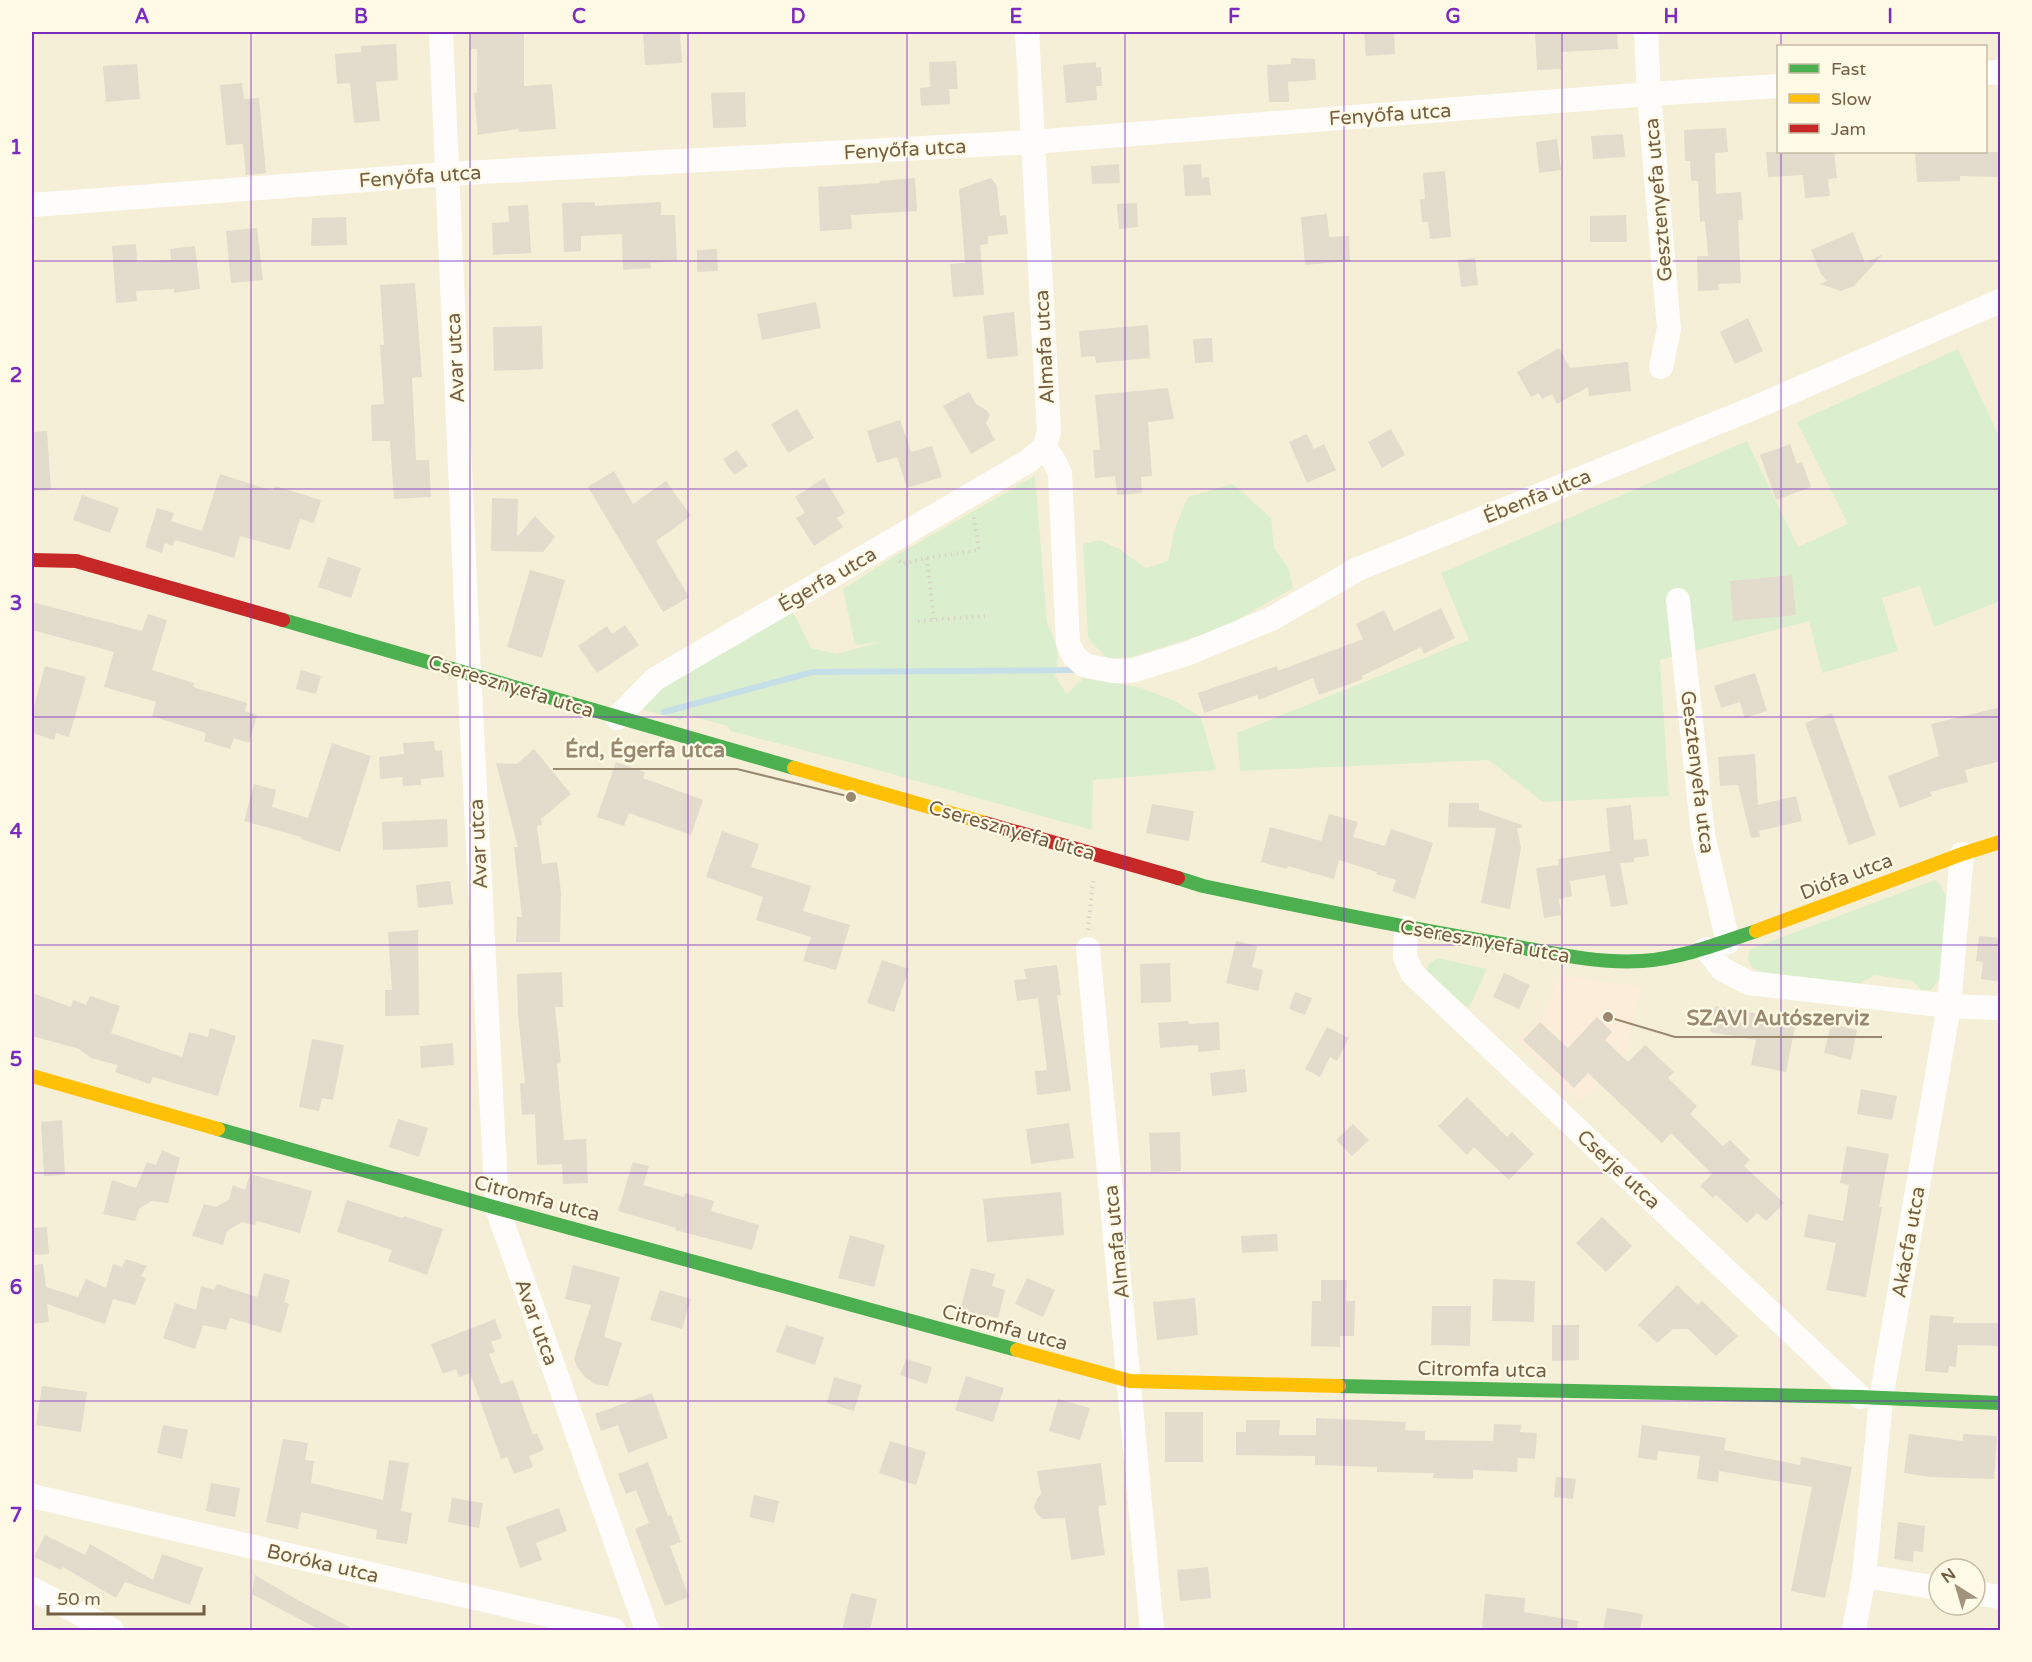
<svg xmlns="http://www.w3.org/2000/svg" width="2032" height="1662" viewBox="0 0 2032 1662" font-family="'Varela Round',sans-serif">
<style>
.residential{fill:#f6efd7;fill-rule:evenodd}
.commercial{fill:#fbedd9}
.green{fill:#dbefce}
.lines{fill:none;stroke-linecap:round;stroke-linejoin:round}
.stream{stroke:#c6dee7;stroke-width:6}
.building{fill:#e3dbcc}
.path{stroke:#d9d3ca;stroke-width:4;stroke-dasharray:1.5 4.5;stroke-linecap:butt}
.street{stroke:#fefdfb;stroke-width:24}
.fast{stroke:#4caf50;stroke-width:14}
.slow{stroke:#ffc107;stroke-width:14}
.jam{stroke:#c62828;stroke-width:14}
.grid{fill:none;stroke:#7b2cbf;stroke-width:1.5;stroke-opacity:0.55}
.labels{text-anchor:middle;stroke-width:4.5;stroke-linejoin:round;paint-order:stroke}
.street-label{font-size:20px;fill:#755f44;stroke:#fffae5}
.leader{fill:none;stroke:#998971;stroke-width:2}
.callout-dot{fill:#998971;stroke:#fffae5;stroke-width:2}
.callout-label{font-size:21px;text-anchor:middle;font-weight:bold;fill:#998971;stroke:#fffae5;stroke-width:4.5;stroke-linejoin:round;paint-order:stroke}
.neatline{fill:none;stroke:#7b2cbf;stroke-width:2}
.grid-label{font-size:20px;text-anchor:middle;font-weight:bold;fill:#7b2cbf}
</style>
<rect width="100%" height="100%" fill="#f6f3e5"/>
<path class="residential" d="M32,32H2000V1630H32ZM1778,46H1986V152H1778ZM1939,1569H1975V1605H1939Z"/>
<path class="commercial" d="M1559,975L1641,987L1625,1057L1581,1101L1518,1041L1545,1013Z"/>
<path class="green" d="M1958,349L2000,438V601L1934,627L1920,586L1882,598L1898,651L1822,673L1809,621L1660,660L1669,796L1543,802L1489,760L1240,771L1237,733L1469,640L1441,573L1747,441L1798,547L1848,524L1797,422Z
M1035,476L1047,622C1056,644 1061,652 1055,676L1067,694L1084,678L1138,687L1173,700L1201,717L1216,770L1093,780L1092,830L860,765L730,731L728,726L687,715L680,720L644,710L639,706L649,693L789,607L795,616L811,648L837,654L879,642L855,645L843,589L895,556Z
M1233,484L1271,518L1274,548L1288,567L1293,588L1223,628L1132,657L1107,658L1088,638L1083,544L1100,540L1119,549L1146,568L1168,561L1176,525L1188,497Z
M1935,880L1941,886L1948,901L1940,978L1931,990H1921L1913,981L1874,975L1859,984L1763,972L1752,968L1748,959L1750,949Z
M1438,958L1487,969L1469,1008L1432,981L1426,972L1428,965Z"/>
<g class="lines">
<path class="stream" d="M664,712L813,672L1078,670"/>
</g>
<path class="building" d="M471,32H524V86L552,84L556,129L520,132L518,129L478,135L474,93H477V49H471Z
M643,32H680L682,63L645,65Z
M1364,32H1394L1395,54L1366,56Z
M1535,32H1617L1618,49L1561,52V69L1537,70Z
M396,44L398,80L376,82L380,121L354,123L350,83L337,84L335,54L361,52V46Z
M1291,58L1315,59L1316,80L1288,82L1289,102H1269L1267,65L1291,64Z
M956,61L958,89H949L950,104L921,106L920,88L930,87L929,62Z
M1096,62V68L1101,67L1102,86H1096L1097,100L1066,103L1063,65Z
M137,64L140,99L106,102L103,66Z
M242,83L244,99L259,98L266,173L246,175L243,144L226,145L220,85Z
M745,92L746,127L713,128L711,93Z
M1726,128L1728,152L1715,153L1716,194L1741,192L1743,220H1738L1741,283L1718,284L1719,290L1698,291L1697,256H1708L1705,221L1700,222L1698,181H1691L1690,161H1685L1684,130Z
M1623,134L1625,157L1593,159L1591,136Z
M1557,139L1561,170L1539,173L1536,142Z
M1766,152H1834L1837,178L1828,179L1830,196L1805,198L1803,175L1768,177Z
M1915,152H2001V177L1960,176V181L1917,182Z
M1119,164L1120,183L1092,184L1091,166Z
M1201,164L1202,178L1209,177L1211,195L1185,196L1183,165Z
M1445,171L1451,237L1430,239L1428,222H1422L1420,199H1425L1423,173Z
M915,178L917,211L851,215L852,229L820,231L818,187L880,183L879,181Z
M991,178L997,186L1000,216L1006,215L1008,234L988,236V244L980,245L984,295L953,297L950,264L965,263L959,189Z
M595,202V206L661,202V215H675L677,261L650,263L651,268L623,270L622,234L581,236V251L564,252L562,203Z
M1137,203L1138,227L1119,229L1117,204Z
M528,205L531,253L493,255L492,223L509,222L508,206Z
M1327,214L1329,237L1349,236L1350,261L1305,265L1301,217Z
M1626,215L1627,242H1590V216Z
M346,217L347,245L311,246L312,218Z
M257,228L263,280L231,283L226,231Z
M1853,232L1865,263L1883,254L1854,286L1841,291L1820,284L1829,280H1826L1821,274L1811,250Z
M136,244L137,262L171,260L170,249L195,246L200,289L174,293V289L136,291L137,301L116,303L112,246Z
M717,249L718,271L697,272V250Z
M1475,258L1478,285L1461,287L1458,260Z
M415,283L422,377L412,378L416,460H429L431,497L394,499L390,441H372L371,405L384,404L380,345H384L380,285Z
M816,302L821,328L762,340L757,314Z
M1014,312L1018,356L987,359L983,316Z
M1748,318L1763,351L1735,364L1720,332Z
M1148,325L1150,358L1096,363L1095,356L1081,357L1079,331Z
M542,326L543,369L494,371L493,327Z
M1212,338L1213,362L1195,363L1193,339Z
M1559,348L1570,368L1628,362L1631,391L1589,396L1588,387L1557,404L1552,394L1542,399L1539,393L1531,397L1517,372Z
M1168,388L1174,419L1148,422L1152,476L1141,477L1142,493L1117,495L1115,476L1095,478L1093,450H1100L1095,395Z
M969,392L976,404L986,410L990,415L986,423L995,440L971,454L943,406Z
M797,409L814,438L788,453L771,424Z
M900,420L911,452L932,446L942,477L907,488L897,457L877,463L867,431Z
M1391,429L1405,455L1382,468L1368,442Z
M47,431L51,490L32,491V432Z
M1307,434L1314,449L1324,444L1336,470L1307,483L1289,442Z
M1790,444L1797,464L1802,462L1811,487L1776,500L1760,455Z
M737,450L748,466L734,475L723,459Z
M614,471L633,504L666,481L691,516L656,541L689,597L663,612L588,487Z
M220,474L273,491L275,486L321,500L314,523L300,519L290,550L240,536L234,558L175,540L173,546L165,543L162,553L145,547L157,508L174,513L171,521L202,531Z
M824,478L845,513L837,518L843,527L814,546L796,518L805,513L795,497Z
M82,495L119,508L110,533L73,520Z
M492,498L518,499L517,537L535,516L555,537L543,552L491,551Z
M328,557L361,568L351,598L318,587Z
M530,570L565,580L542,658L507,647Z
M1792,575L1796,615L1733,621L1730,581Z
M32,602L142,631L148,614L167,620L152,670L194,683L193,687L247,703L245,711L257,715L249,743L234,738L230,749L204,741L206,733L152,716L156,702L104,687L114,652L32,630Z
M1441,608L1455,638L1424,654L1421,647L1362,676L1363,679L1319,695L1313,678L1259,700L1257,695L1204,713L1198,693L1277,666L1278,671L1363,639L1356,624L1384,610L1394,631Z
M625,625L639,645L597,673L578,646L607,626L612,634Z
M45,666L86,677L69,737L56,733L54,740L32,733V714Z
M301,670L321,676L316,694L296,689Z
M1755,673L1767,711L1745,718L1740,702L1721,708L1714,686Z
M2001,707V761L1965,770L1968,782L1930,792L1932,796L1900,808L1888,776L1939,756L1931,724Z
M1832,713L1876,835L1849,845L1805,723Z
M434,741L435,751L442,750L444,777L421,779V785L403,786L402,777L380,779L379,757L404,754L403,743Z
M332,743L371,756L340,852L301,839V837L244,821L254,784L276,790L272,807L308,818Z
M534,749L571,794L541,819L542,825L537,826L542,864L557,862L561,892L560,942H516L517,917H522L514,847H518L496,763L517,764Z
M1755,754L1758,805L1796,796L1802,821L1759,831L1760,837L1751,838L1738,785L1720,786L1718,757Z
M616,762L645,772L643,778L703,800L691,835L629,813L624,826L597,817Z
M1449,803H1479V810L1522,825L1521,828H1517L1521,848L1510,909L1481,903L1496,828L1448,827Z
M1152,804L1194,811L1189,841L1146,833Z
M1631,805L1634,840L1647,839L1649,856L1634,858V862L1620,863L1628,904L1611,907L1605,875L1570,881L1572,896L1559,899L1561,915L1544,918L1536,868L1559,865L1558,859L1610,851L1606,808Z
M1329,814L1358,822L1353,837L1385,846L1391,829L1433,843L1415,899L1392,891L1396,880L1376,874L1377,872L1339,860L1334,879L1288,866L1287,869L1261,862L1270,827L1321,841Z
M447,819L448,847L383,850L382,822Z
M722,831L759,844L751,867L811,886L803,911L850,925L836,970L803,961L811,937L756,920L763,897L706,877Z
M450,881L453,904L418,908L416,885Z
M418,930L419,1015L385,1016V990H392L388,932Z
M1979,936L2001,938V982L1981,979L1983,962L1976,961Z
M1236,941L1257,946L1252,967L1263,970L1258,991L1226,983Z
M882,960L909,969L894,1012L867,1003Z
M1170,963L1171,1002L1141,1003L1140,964Z
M1057,965L1061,995H1057L1071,1091L1037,1095L1035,1071L1047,1070L1038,998L1017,1001L1014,980L1026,979L1024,969Z
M562,972L563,1007H555L561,1063L557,1064L564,1140L586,1139L588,1183L563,1184L562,1164L537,1165L535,1114L522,1115L520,1083H525L518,1014L517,974Z
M1504,973L1530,985L1519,1009L1493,997Z
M1295,992L1312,998L1305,1015L1289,1009Z
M32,993L71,1007L73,1000L86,1005L90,996L120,1006L111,1033L182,1057L189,1032L208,1037L210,1028L236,1036L218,1096L153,1077L150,1084L115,1072L118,1065L91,1058L79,1049L32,1036Z
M1715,1006L1796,1021L1786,1072L1751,1065L1756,1040L1710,1032Z
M1597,1017L1612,1032L1605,1040L1628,1062L1645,1045L1674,1072L1668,1078L1697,1106L1690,1114L1723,1146L1730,1140L1750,1160L1744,1166L1784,1203L1766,1221L1757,1213L1747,1223L1716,1195L1713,1198L1700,1186L1712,1174L1671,1133L1662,1143L1588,1073L1574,1088L1523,1040L1540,1022L1568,1048Z
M1188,1021L1189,1024L1219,1022L1220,1050L1198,1052V1045L1160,1048L1158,1023Z
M1831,1024L1857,1030L1851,1060L1824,1053Z
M1327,1027L1349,1038L1337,1061L1330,1057L1320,1077L1305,1069Z
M312,1039L344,1045L333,1100L322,1098L319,1111L299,1107Z
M453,1043L454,1065L421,1068L420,1046Z
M1245,1069L1247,1092L1212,1096L1210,1073Z
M1861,1089L1897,1096L1892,1120L1857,1114Z
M1467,1097L1507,1137L1512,1132L1534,1154L1509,1180L1474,1147L1467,1155L1438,1126Z
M398,1119L428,1128L419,1157L389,1147Z
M62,1120L65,1175L44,1176L41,1122Z
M1069,1123L1074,1158L1031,1164L1026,1129Z
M1353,1124L1369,1140L1352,1156L1336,1140Z
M1180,1132L1181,1171L1151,1172L1149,1133Z
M1847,1146L1889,1154L1879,1207H1882L1866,1297L1826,1290L1836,1243L1804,1237L1808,1214L1843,1221L1849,1185L1840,1183Z
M162,1150L180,1158L168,1203L151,1201L139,1209L135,1221L103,1214L112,1180L136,1188L147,1162L156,1165Z
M633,1162L649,1166L643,1185L684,1197L685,1193L714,1201L711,1211L759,1225L752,1250L675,1230L676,1228L618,1211Z
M250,1174L312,1191L300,1233L257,1221L255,1225L242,1222L227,1231L223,1245L192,1236L204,1204L216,1207L229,1200L233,1185L245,1190Z
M1061,1192L1064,1235L987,1242L983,1199Z
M347,1200L403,1218L404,1216L443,1229L427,1275L388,1261L392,1250L337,1232Z
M1602,1217L1632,1246L1606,1272L1576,1243Z
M47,1227L49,1254L32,1255V1228Z
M1277,1234L1278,1251L1242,1253L1241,1236Z
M850,1235L885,1245L874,1287L838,1278Z
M126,1259L147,1266L141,1276L146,1278L135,1305L113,1299L105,1324L47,1304L49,1322L32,1324V1265L43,1264L46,1287L78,1297L86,1279L106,1288L113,1264L122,1267Z
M573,1265L620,1277L604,1337L622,1343L608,1386L595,1384L586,1378L577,1367L574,1359L591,1305L565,1299Z
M971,1268L995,1274L992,1286L1005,1290L998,1318L986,1315L984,1322L959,1315Z
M264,1273L290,1280L284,1302L289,1304L281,1333L230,1318L226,1330L203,1325L195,1349L163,1338L175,1303L196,1310L201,1286L214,1290L217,1284L257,1297Z
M1027,1278L1055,1290L1043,1317L1015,1304Z
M1493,1279L1535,1281L1534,1322L1492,1321Z
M1321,1280H1347L1346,1301H1355L1354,1336H1340V1347L1311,1346L1312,1301H1321Z
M1677,1285L1698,1305L1702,1301L1738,1336L1716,1356L1688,1329H1673L1657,1343L1638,1325Z
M660,1290L691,1299L682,1329L650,1320Z
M1195,1298L1198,1335L1157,1340L1153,1302Z
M1432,1306H1471L1470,1346L1431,1345Z
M1930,1315L1954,1317L1953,1323H2001V1346L1958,1345L1956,1367L1949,1366L1948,1373L1925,1371Z
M495,1319L502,1338L491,1342L495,1352L489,1354L501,1384L513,1380L533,1435L537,1433L544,1450L529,1456L533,1467L514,1474L507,1457L501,1459L470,1373L459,1377L456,1369L443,1374L431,1344Z
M786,1325L824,1337L815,1365L776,1352Z
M1552,1325H1579V1360L1552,1361Z
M906,1359L932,1367L927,1384L900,1375Z
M966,1376L1004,1388L993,1422L955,1410Z
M834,1377L862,1385L854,1411L827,1403Z
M42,1386L87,1392L81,1432L36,1425Z
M652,1393L668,1438L628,1453L618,1425L601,1431L595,1414Z
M1058,1399L1090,1408L1080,1440L1049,1431Z
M1165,1412H1203V1462H1165Z
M1316,1418L1406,1422L1405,1430L1425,1431V1440L1493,1441L1494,1424L1521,1425L1520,1432L1537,1433L1535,1459L1518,1458L1517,1472L1473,1470V1479L1433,1478L1434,1473L1377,1472V1467L1315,1465V1456L1236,1455V1432H1246V1420H1280L1279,1435H1316Z
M163,1425L188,1430L182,1459L157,1453Z
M1642,1425L1726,1438L1724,1450L1800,1465L1801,1457L1852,1467L1825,1598L1791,1591L1812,1487L1719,1471L1718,1482L1697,1479L1700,1456L1658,1451L1657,1460L1638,1458Z
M1909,1434L1963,1441V1434L1997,1436L1994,1479L1930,1477L1904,1473Z
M283,1439L308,1443L305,1460L314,1461L311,1483L383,1500L389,1460L409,1463L401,1511L412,1513L407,1544L376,1539L377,1530L301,1512L298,1529L266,1522Z
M890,1441L926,1452L916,1485L879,1473Z
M648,1462L668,1516L671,1515L681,1542L670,1546L689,1597L665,1606L635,1529L649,1523L636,1490L626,1494L618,1474Z
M1101,1463L1106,1505L1098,1506L1105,1555L1071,1560L1065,1518L1043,1519L1037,1514L1034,1507L1037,1499L1041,1494L1037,1471Z
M1556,1477L1576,1479L1573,1499L1554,1497Z
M211,1483L240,1488L235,1517L206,1511Z
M754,1495L779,1501L774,1523L749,1517Z
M452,1498L483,1503L479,1528L448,1522Z
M559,1508L567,1531L536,1543L542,1560L520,1568L506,1527Z
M1898,1522L1925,1526L1923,1552L1914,1551L1913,1562L1894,1559Z
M45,1535L85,1555L90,1544L153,1580L162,1554L203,1568L190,1605L125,1582L116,1598L63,1567L61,1570L34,1557Z
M1208,1567L1211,1598L1180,1601L1177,1570Z
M255,1575L294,1598L355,1630H320L252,1594Z
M851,1593L877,1599L870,1630H842Z
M1485,1594L1525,1598L1524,1612L1578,1621L1577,1630H1482Z
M1607,1608L1643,1614L1640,1630H1603Z"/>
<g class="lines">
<path class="path" d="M927,558L934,620
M899,561L902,564L927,558L979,550L974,517
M918,621L985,616
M1088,930L1093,881"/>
<path class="street" d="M441,32L469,673L497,1208L647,1630
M1027,32L1049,432L1044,448
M1646,32L1649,94L1669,329L1661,367
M1986,73L2000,72
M32,205L446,174L1032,142L1649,94L1778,86
M1044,448L1053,459L1060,473L1068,643L1074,656L1084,665L1112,671H1131L1189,653L1271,619L1358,569L1761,405L2000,301
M1678,600L1703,835L1728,942
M617,718L655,679L1027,462L1044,448
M1406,928L1405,957L1412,973L1860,1397
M1088,949L1152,1630
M1706,949L1722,969L1749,983L1949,1006L2000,1008
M32,1496L614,1630
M1864,1576L1939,1588
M32,1589L112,1630
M1975,1593L2000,1597
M1854,1630L1864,1576L1881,1399L1949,1006L1962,854"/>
<path class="fast" d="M283,620L794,768
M1178,878L1203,886C1303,907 1402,927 1502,944C1548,952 1595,964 1642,961C1682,958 1718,944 1756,931
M218,1129L497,1208L1017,1350
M1339,1386L1860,1397L2000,1403"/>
<path class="slow" d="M794,768L985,823
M1756,931L1962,854L2000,842
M32,1076L218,1129
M1017,1350L1130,1381L1339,1386"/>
<path class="jam" d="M32,560L76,561L283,620
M985,823L1178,878"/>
</g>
<path class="grid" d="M251,32V1630M470,32V1630M688,32V1630M907,32V1630M1125,32V1630M1344,32V1630M1562,32V1630M1781,32V46M1781,152V1630M32,261H2000M32,489H2000M32,717H2000M32,945H2000M32,1173H2000M32,1401H2000"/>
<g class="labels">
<g class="street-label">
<text transform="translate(1390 114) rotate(-4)" y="7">Fenyőfa utca</text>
<text transform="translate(905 149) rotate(-3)" y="7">Fenyőfa utca</text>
<text transform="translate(420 176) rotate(-4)" y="7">Fenyőfa utca</text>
<text transform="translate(1658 200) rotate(-95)" y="7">Gesztenyefa utca</text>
<text transform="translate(1044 347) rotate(-93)" y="7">Almafa utca</text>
<text transform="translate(455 358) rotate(-93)" y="7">Avar utca</text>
<text transform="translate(1537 496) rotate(-22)" y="7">Ébenfa utca</text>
<text transform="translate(827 579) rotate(-30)" y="7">Égerfa utca</text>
<text transform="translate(511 686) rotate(17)" y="7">Cseresznyefa utca</text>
<text transform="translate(1698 772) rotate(83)" y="7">Gesztenyefa utca</text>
<text transform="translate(1012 830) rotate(16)" y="7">Cseresznyefa utca</text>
<text transform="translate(478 844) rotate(-93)" y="7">Avar utca</text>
<text transform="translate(1846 876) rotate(-21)" y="7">Diófa utca</text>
<text transform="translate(1485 941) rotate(10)" y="7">Cseresznyefa utca</text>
<text transform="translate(1619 1169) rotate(43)" y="7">Cserje utca</text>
<text transform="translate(537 1198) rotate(15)" y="7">Citromfa utca</text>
<text transform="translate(1116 1242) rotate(-96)" y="7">Almafa utca</text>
<text transform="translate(1908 1242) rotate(-80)" y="7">Akácfa utca</text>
<text transform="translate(537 1322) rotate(70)" y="7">Avar utca</text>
<text transform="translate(1005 1327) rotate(15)" y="7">Citromfa utca</text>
<text transform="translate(1482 1369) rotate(1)" y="7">Citromfa utca</text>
<text transform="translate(323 1563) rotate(13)" y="7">Boróka utca</text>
</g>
</g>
<path class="leader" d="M851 797L737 769H553M1608 1017L1675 1037H1882"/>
<g class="callout-dot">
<circle cx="851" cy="797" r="6"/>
<circle cx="1608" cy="1017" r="6"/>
</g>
<g class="callout-label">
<text x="645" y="757">Érd, Égerfa utca</text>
<text x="1778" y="1025">SZAVI Autószerviz</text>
</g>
<rect width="2032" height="1662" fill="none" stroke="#fffae5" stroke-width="66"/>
<rect x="1777" y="45" width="210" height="108" fill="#fffae5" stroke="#c8bca5" stroke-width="1.5"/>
<rect x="1789" y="64" width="30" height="9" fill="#4caf50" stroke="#c8bca5" stroke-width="1.5"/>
<text x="1831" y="75" font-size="18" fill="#755f44">Fast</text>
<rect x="1789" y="94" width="30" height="9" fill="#ffc107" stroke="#c8bca5" stroke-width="1.5"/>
<text x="1831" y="105" font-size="18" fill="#755f44">Slow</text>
<rect x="1789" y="124" width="30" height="9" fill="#c62828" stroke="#c8bca5" stroke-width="1.5"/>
<text x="1831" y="135" font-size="18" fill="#755f44">Jam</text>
<g transform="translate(1957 1587) rotate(323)"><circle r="28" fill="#fffae5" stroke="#c8bca5" stroke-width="1.5"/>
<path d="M0-4.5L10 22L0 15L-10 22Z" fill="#a2937c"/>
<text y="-9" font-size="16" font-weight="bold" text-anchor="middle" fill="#755f44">N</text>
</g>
<path d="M48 1605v9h156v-9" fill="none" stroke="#755f44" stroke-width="3"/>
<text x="57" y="1605" font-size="18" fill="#755f44" stroke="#fffae5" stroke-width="4.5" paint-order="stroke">50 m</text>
<rect x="33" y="33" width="1966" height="1596" class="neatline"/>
<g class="grid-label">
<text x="142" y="23">A</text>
<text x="361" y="23">B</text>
<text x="579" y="23">C</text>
<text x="798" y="23">D</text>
<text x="1016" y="23">E</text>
<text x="1234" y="23">F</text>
<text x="1453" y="23">G</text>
<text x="1671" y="23">H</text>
<text x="1890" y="23">I</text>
<text x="16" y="154">1</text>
<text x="16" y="382">2</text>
<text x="16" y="610">3</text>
<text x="16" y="838">4</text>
<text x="16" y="1066">5</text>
<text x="16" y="1294">6</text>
<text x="16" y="1522">7</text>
</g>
</svg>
